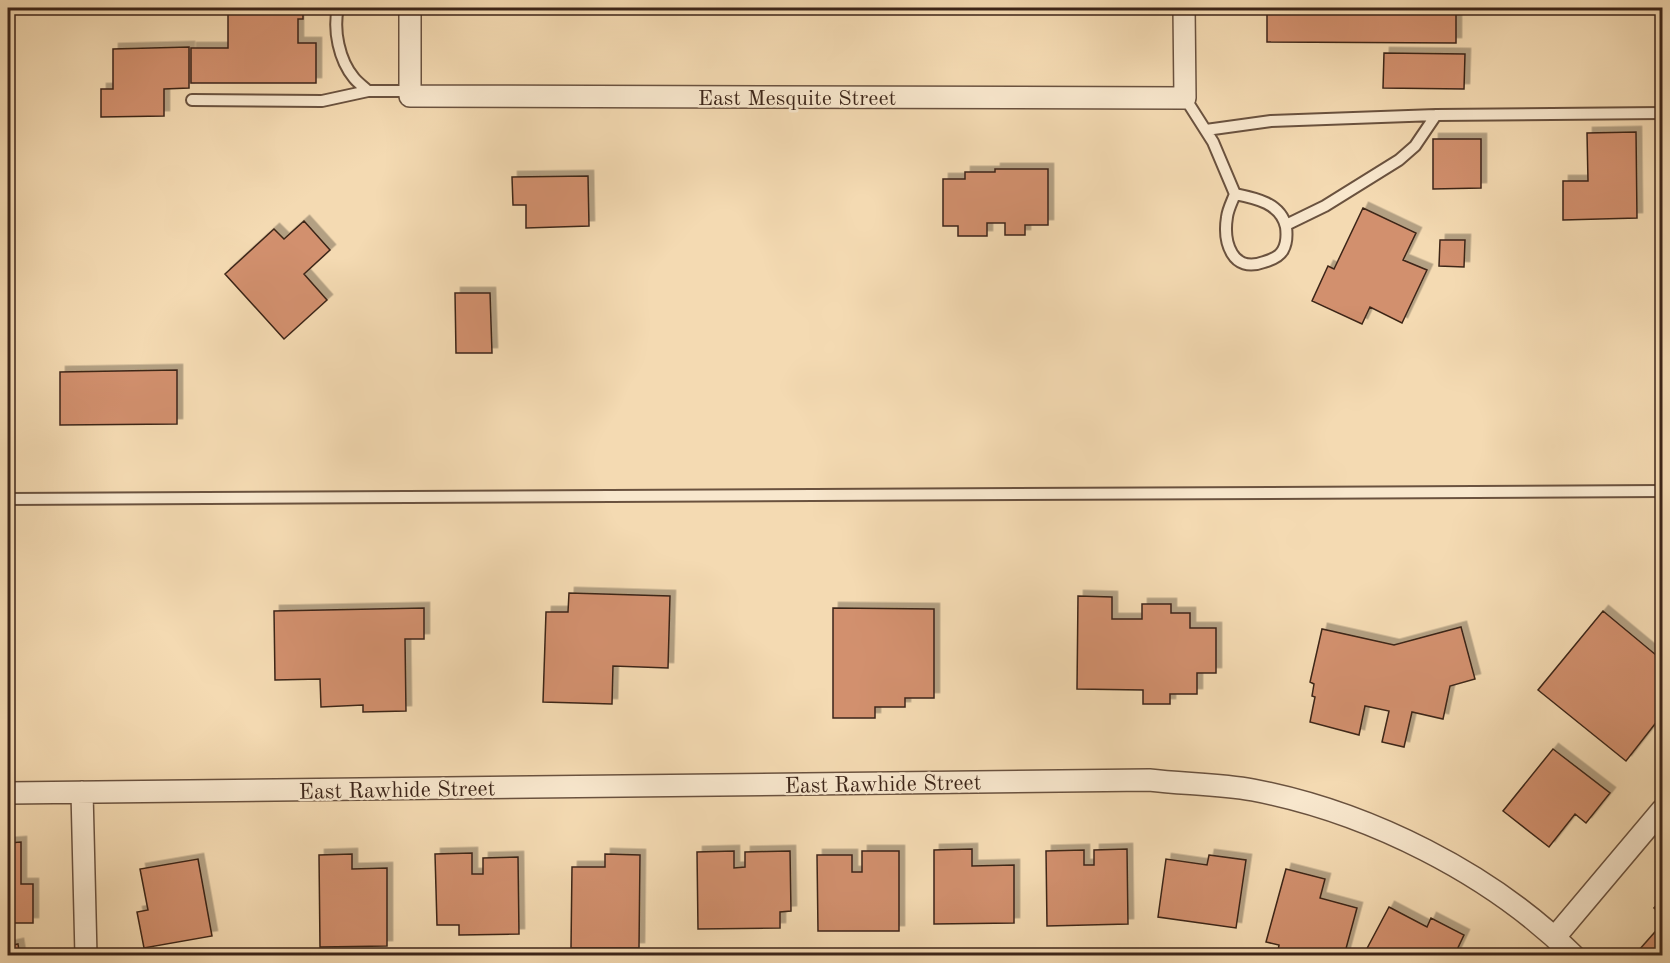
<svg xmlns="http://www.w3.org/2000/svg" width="1670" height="963" viewBox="0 0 1670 963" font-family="'Old Standard TT',serif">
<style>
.building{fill:#d2906e;stroke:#3c2519;stroke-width:1.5;filter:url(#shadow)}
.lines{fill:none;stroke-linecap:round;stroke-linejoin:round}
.service-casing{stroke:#6a523f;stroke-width:14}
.minor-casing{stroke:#6a523f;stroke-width:24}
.service{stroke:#f8e7cd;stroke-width:10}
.minor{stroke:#f8e7cd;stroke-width:21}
.labels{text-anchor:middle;stroke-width:5;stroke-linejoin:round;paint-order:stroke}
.street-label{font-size:22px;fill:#3c2519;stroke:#f8e7cd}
</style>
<defs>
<filter id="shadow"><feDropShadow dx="5.5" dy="-5.5" stdDeviation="0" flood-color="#0004"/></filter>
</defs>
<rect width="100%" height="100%" fill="#f4dab2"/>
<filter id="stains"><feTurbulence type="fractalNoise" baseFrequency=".00333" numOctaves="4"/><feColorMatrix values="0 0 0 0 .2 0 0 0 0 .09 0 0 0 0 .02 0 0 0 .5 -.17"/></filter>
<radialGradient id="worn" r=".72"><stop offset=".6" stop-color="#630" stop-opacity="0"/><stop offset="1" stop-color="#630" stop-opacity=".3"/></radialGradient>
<path class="building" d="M228,8H303V19H298V43H316V83H191V48H228Z
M524,8H571V13H545V8Z
M1300,8H1456V43L1267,42V10H1300Z
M189,47V88L164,89V116L101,117V89H113V49Z
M1384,53L1465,54L1464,89L1383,88Z
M1636,132L1637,218L1563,220V181H1588L1587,133Z
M1433,139H1481V188L1433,189Z
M995,169H1048V225H1025V235H1005V223H987V236H958V226H943V179H965V172H995Z
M588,176L589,226L526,228V205H513L512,177Z
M1363,208L1416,233L1403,260L1427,270L1402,323L1370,307L1362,324L1312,301L1328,266L1334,269Z
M304,221L330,250L304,274L327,300L284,339L225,274L274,229L284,239Z
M1440,240H1465L1464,267L1439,266Z
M455,293H490L492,353H456Z
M177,370V424L60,425V372Z
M569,593L670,596L668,668L613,666L612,704L543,702L546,612H568Z
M1078,596L1112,597V619H1142V604H1171V613H1190V628H1216V673H1197V694H1170V704H1143V690L1077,689Z
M424,608V639H405L406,711L363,712V705L321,707L320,679L275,680L274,611Z
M833,608L934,609V698H905V707H875V718H833Z
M1603,611L1662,660V701L1658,707L1662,710V715L1626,761L1538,690Z
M1461,627L1475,679L1450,686L1443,719L1412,712L1404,747L1382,742L1389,711L1365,706L1359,735L1310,722L1315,697L1312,696L1314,684L1310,682L1322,629L1394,645Z
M1553,749L1610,793L1586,823L1575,814L1549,847L1503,811Z
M21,842V884H33V923H8V843Z
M972,849V866L1014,865V923L934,924V850Z
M1127,849L1128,924L1047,926L1046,851L1084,850V865H1094V850Z
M734,851V868L745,867V852L790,851L791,911L780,912V928L698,929L697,852Z
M862,851H899V931H818L817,855H852V872H862Z
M472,853V874H483V858L518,857L519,934L459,935V925H437L435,854Z
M352,854V869L387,868V946L320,947L319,855Z
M605,854L640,855L639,948H571L572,867H605Z
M1209,855L1246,860L1236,928L1158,917L1166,859L1207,865Z
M198,859L212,936L144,948L137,912L148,910L140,869Z
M1286,869L1325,879L1320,898L1357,908L1344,956H1277L1279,945L1266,942Z
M1662,899V915L1654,908Z
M1389,907L1427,927L1431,918L1464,935L1454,956H1363Z
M1662,924V956H1645L1639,950Z
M18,944L20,956H8V946Z"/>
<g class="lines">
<defs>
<path id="service" d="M338,8C333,30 339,60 354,78C358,83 364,87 368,91H410
M1185,98L1213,142L1235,194C1232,202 1228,209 1227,217C1223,242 1232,274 1264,262C1271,260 1280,256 1283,250C1287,243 1287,235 1286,227C1281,203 1255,198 1235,194
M192,100L322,101L368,91
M1206,130L1271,121L1436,115L1662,113
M1286,225L1325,206L1399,160L1415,146L1436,115
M8,499L1662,491"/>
<path id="minor" d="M410,8V96L1185,98L1184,8
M82,792L86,956
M8,793L1149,780C1183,784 1219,784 1253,790C1368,812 1491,873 1574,956
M1555,937L1662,810"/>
</defs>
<use href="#service" class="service-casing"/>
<use href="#minor" class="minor-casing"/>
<use href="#service" class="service"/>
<use href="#minor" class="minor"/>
</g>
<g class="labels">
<g class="street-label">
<text x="797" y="105">East Mesquite Street</text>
<text transform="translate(883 783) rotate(-1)" y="8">East Rawhide Street</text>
<text transform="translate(397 789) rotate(-1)" y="8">East Rawhide Street</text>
</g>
</g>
<rect width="1670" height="963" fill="none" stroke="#f4dab2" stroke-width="30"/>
<rect x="9" y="9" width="1652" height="945" fill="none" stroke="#3c2519" stroke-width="3"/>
<rect x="15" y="15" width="1640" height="933" fill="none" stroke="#3c2519" stroke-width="1.5"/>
<rect width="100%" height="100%" filter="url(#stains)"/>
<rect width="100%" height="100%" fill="url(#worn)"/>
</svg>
